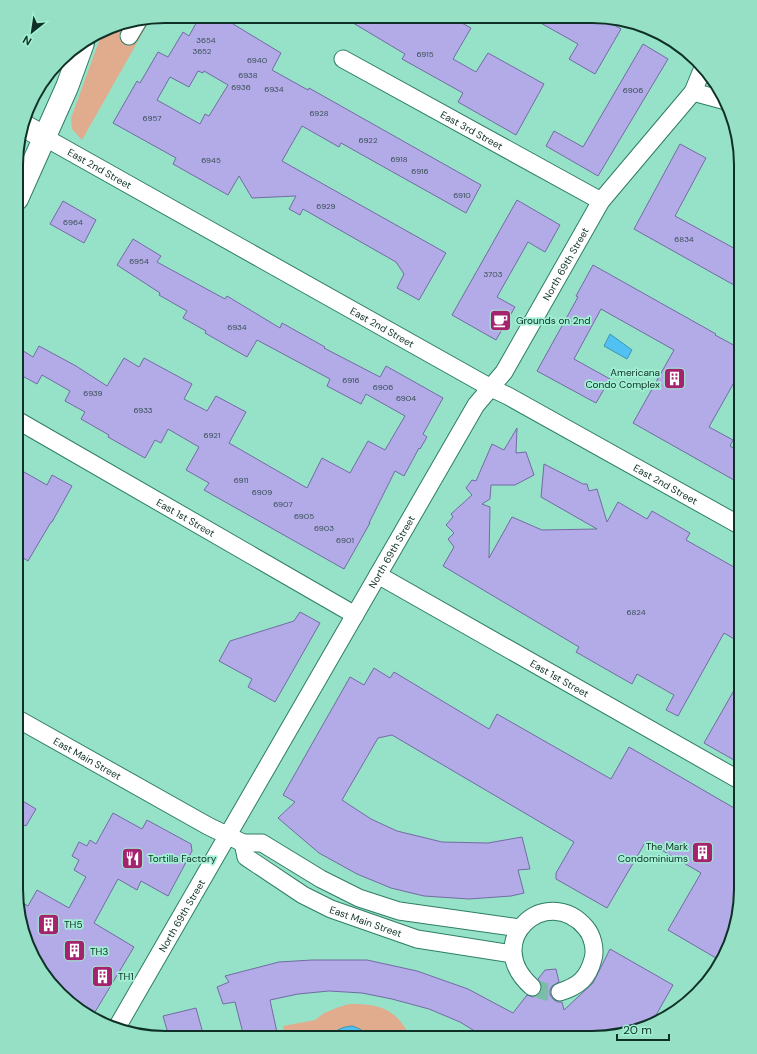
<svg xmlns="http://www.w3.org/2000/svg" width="757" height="1054" viewBox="0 0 757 1054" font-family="'DM Sans',sans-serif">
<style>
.green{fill:#e1ab8d}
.water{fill:#50c1f2;stroke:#3c96b5}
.building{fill:#b3abe7;stroke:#736ba3;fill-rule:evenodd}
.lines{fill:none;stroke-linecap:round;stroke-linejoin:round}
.street-tunnel{stroke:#7abea8;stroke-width:17;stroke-dasharray:17 8;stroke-linecap:butt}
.street-casing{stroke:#2e7d66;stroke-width:19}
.secondary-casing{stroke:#2e7d66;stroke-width:24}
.primary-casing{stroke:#2e7d66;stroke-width:24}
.street{stroke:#fff;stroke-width:17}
.secondary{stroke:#fff;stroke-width:22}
.primary{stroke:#fff;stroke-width:22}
.labels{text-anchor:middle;stroke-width:3.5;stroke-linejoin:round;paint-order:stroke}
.number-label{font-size:8px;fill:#384f56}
.street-label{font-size:10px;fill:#0f3026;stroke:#a2f0d4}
.poi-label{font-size:10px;fill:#0f3026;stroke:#a2f0d4;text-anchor:start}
.rim{fill:none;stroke:#0f3026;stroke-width:2}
</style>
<rect width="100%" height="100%" fill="#95e2c8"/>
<path class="green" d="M151,18L82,140L72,129L71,118L102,33L117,24Z
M349,1004C379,1003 397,1009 410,1037H285L283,1026L315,1020L324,1013L339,1007Z"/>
<path class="water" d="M610,334L632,350L627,359L604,346Z
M352,1026C359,1028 364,1031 368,1037H331C336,1029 343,1027 352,1026Z"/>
<path class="building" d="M200,16H238L233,24L281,53L272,70L308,90L309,88L481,185L466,213L341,143L339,147L302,126L282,161L446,253L419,300L397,288L404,274L396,262L303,209L300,215L289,209L296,196L252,198L239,176L228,195L173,164L176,158L113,123L137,81L140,83L158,52L168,57L183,32L189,36ZM198,71L203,73L204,71L228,85L209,116L205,114L200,124L157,100L170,77L189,87Z
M343,17H451L471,28L453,59L476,72L488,53L544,84L516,135L458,102L463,93L402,59L405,54Z
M530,17H601L621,29L595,74L569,59L578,44Z
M643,44L668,59L598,176L546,146L554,131L583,147Z
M680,144L706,158L675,216L741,252V289L634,229Z
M517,200L560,225L545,252L528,242L497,297L515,307L496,340L452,315Z
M63,201L96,220L84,243L50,224Z
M133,239L161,256L157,262L225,299L227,296L280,328L282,323L325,347L324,348L380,377L386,366L443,398L423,434L427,437L420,449L419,448L404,476L395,471L369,523H370L344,569L204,490L209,483L186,470L199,447L168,429L161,443L155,440L145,458L108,437L109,435L81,419L85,412L65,401L70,391L42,375L37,384L17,373V347L33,357L39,346L76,366L107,386L124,358L139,367L144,358L192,384L184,399L207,411L216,396L246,412L229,443L307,488L322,458L350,473L368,441L385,450L405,416L366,394L361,404L327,386L330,379L257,340L247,357L205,333L206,331L183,318L187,311L159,295L160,293L117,265Z
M593,265L716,334L715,335L741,349V381L736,379L709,427L733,440L730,446L741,452V484L633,423L674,350L601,309L574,359L610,379L596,403L537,371L578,297L576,296Z
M517,428L516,453L526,452L534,475L515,485H491L490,499L482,504L490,507L489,558L512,517L542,530L597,529L541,497L544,464L583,484H587L589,491L597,489L607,522L618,502L647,519L652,511L690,533L686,540L741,571V643L724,633L678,716L666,710L674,695L637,674L632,684L576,652L579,647L443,566L454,547L448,539L454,533L446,525L453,517L451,514L472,495L466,488L472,480L476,481L492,444L504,450Z
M17,468L47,485L52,475L72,486L52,522H51L28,561L17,554V518L24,506L17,502Z
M300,612L320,623L275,702L248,687L252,679L219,661L230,641L294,621Z
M374,668L390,678L394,672L489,729L497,714L611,779L629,747L741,812V899L733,937L721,961L668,930L701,873L646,841L607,908L556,879V873L574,842L392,735L378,738L342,800L371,819L397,831L442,842L488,843L522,837L530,869L518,870L524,893L511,896L469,899L424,896L391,888L357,874L319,853L278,818L295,802L283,795L350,677L364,685Z
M741,678V764L704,743Z
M16,797L36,809L26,826L16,821Z
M113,813L142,829L147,820L191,844L192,851L168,896L141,881L137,890L118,879L94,923L134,947L92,1017L75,1007L31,955L19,901L28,906L37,890L69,908L86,877L74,870L79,860L72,856L79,842L87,846L90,840L96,844Z
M610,949L673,985L651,1024L592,1038H486L460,1022L429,1009L392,999L362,993L329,991L298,994L270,1000L278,1037H244L235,1002L223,1004L217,987L229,982L225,976L279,962L312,960H367L417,971L468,989L513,1013L527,995L533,997L539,994L541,991L542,986L538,979L545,970L556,969L559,982L552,986L550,990V995L554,1000L558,1002H562L564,1010L593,983Z
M196,1008L204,1037H169L163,1016Z"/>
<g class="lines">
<path class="street-tunnel" d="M532,987L546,992H560"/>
<defs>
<g id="street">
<path d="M129,36L138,21"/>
<path id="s1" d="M343,59L601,201"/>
<path d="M693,92L726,101"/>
<path id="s2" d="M44,137L491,388L508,396L741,526"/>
<path id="s3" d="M17,420L355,615"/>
<path id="s4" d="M378,575L741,781"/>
<path id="s5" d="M16,718L208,826L243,843H262L321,879L359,898L399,911L520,928"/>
<path id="s6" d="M243,843L246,857L303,895L331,909L417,939L513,954"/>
<path d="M532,987C480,941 547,882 586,928C592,935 596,949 593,959C588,978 579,986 560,992"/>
<path id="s7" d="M116,1029L476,405L504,372L601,201L693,92L702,70"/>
</g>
<path id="secondary" d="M24,126L44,137"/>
<path id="primary" d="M17,199L67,87L83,43"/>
</defs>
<use href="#street" class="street-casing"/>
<use href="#secondary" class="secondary-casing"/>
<use href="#primary" class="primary-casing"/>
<use href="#street" class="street"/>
<use href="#secondary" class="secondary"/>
<use href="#primary" class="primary"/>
</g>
<defs>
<symbol id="cafe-square" viewBox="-11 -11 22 22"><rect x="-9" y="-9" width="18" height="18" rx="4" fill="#a5226f" stroke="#a2f0d4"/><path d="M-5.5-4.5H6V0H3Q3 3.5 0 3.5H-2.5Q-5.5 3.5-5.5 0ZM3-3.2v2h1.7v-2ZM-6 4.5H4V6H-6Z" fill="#fff"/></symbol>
<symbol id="building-square" viewBox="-11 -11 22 22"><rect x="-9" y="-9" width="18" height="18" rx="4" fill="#a5226f" stroke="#a2f0d4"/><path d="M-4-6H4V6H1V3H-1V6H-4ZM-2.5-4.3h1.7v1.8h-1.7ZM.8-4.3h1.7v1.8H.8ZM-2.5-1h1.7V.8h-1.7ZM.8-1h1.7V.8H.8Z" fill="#fff"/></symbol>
<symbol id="restaurant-square" viewBox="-11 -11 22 22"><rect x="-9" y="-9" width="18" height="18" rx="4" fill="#a5226f" stroke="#a2f0d4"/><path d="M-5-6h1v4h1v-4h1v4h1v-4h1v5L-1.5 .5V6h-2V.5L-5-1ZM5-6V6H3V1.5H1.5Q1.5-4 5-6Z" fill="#fff"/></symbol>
</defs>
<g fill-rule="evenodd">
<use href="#cafe-square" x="488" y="308" width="25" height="25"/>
<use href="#building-square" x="662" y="366" width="25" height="25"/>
<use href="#building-square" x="690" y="840" width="25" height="25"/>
<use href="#restaurant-square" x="120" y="846" width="25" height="25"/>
<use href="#building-square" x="36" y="912" width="25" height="25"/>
<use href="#building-square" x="62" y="938" width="25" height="25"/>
<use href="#building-square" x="90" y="964" width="25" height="25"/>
</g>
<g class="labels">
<g class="number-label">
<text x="206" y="43">3654</text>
<text x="202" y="54">3652</text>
<text x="425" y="57">6915</text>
<text x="257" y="63">6940</text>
<text x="248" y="78">6938</text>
<text x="241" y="90">6936</text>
<text x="274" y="92">6934</text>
<text x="633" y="93">6906</text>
<text x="319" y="116">6928</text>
<text x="152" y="121">6957</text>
<text x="368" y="143">6922</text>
<text x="399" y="162">6918</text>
<text x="211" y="163">6945</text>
<text x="420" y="174">6916</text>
<text x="462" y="198">6910</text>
<text x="326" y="209">6929</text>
<text x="73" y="225">6964</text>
<text x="684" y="242">6834</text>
<text x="139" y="264">6954</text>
<text x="493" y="277">3703</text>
<text x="237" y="330">6934</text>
<text x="351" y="383">6916</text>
<text x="383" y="390">6906</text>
<text x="93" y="396">6939</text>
<text x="406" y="401">6904</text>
<text x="143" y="413">6933</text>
<text x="212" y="438">6921</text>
<text x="241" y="483">6911</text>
<text x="262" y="495">6909</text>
<text x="283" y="507">6907</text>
<text x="304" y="519">6905</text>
<text x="324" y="531">6903</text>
<text x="345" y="543">6901</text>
<text x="636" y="615">6824</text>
</g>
<g class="street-label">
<text dy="4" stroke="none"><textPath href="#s1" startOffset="147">East 3rd Street</textPath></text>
<text dy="4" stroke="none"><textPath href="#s2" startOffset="64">East 2nd Street</textPath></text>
<text dy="4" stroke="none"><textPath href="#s7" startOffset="888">North 69th Street</textPath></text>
<text dy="4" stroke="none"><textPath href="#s2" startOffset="388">East 2nd Street</textPath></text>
<text dy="4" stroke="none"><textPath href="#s2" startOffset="712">East 2nd Street</textPath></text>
<text dy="4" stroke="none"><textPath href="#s3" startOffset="195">East 1st Street</textPath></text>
<text dy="4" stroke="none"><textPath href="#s7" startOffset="551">North 69th Street</textPath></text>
<text dy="4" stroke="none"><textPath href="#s4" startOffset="209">East 1st Street</textPath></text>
<text dy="4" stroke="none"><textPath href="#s5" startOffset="82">East Main Street</textPath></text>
<text dy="4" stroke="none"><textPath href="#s7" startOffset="131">North 69th Street</textPath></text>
<text dy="4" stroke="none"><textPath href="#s6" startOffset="151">East Main Street</textPath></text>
</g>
<g class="poi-label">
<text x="516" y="324">Grounds on 2nd</text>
<text x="660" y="376" text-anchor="end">Americana<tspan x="660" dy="12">Condo Complex</tspan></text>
<text x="688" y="850" text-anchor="end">The Mark<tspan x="688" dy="12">Condominiums</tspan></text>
<text x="148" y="862">Tortilla Factory</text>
<text x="64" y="928">TH5</text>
<text x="90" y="955">TH3</text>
<text x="118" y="980">TH1</text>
</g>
</g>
<path d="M0 0H757V1054H0ZM165 23H592A142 142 0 0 1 734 165V889A142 142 0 0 1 592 1031H165A142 142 0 0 1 23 889V165A142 142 0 0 1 165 23Z" fill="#96e1c6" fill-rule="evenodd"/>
<path class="rim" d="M165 23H592A142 142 0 0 1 734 165V889A142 142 0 0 1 592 1031H165A142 142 0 0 1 23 889V165A142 142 0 0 1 165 23Z"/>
<g transform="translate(32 32) rotate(210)" stroke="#a2f0d4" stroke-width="3" paint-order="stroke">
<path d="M0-3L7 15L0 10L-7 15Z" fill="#0f3026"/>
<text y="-6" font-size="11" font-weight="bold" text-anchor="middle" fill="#0f3026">N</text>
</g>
<path d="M617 1034v6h52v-6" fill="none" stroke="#0f3026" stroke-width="2"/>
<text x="623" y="1034" font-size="12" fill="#0f3026" stroke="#a2f0d4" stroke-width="3" paint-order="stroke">20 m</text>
</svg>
